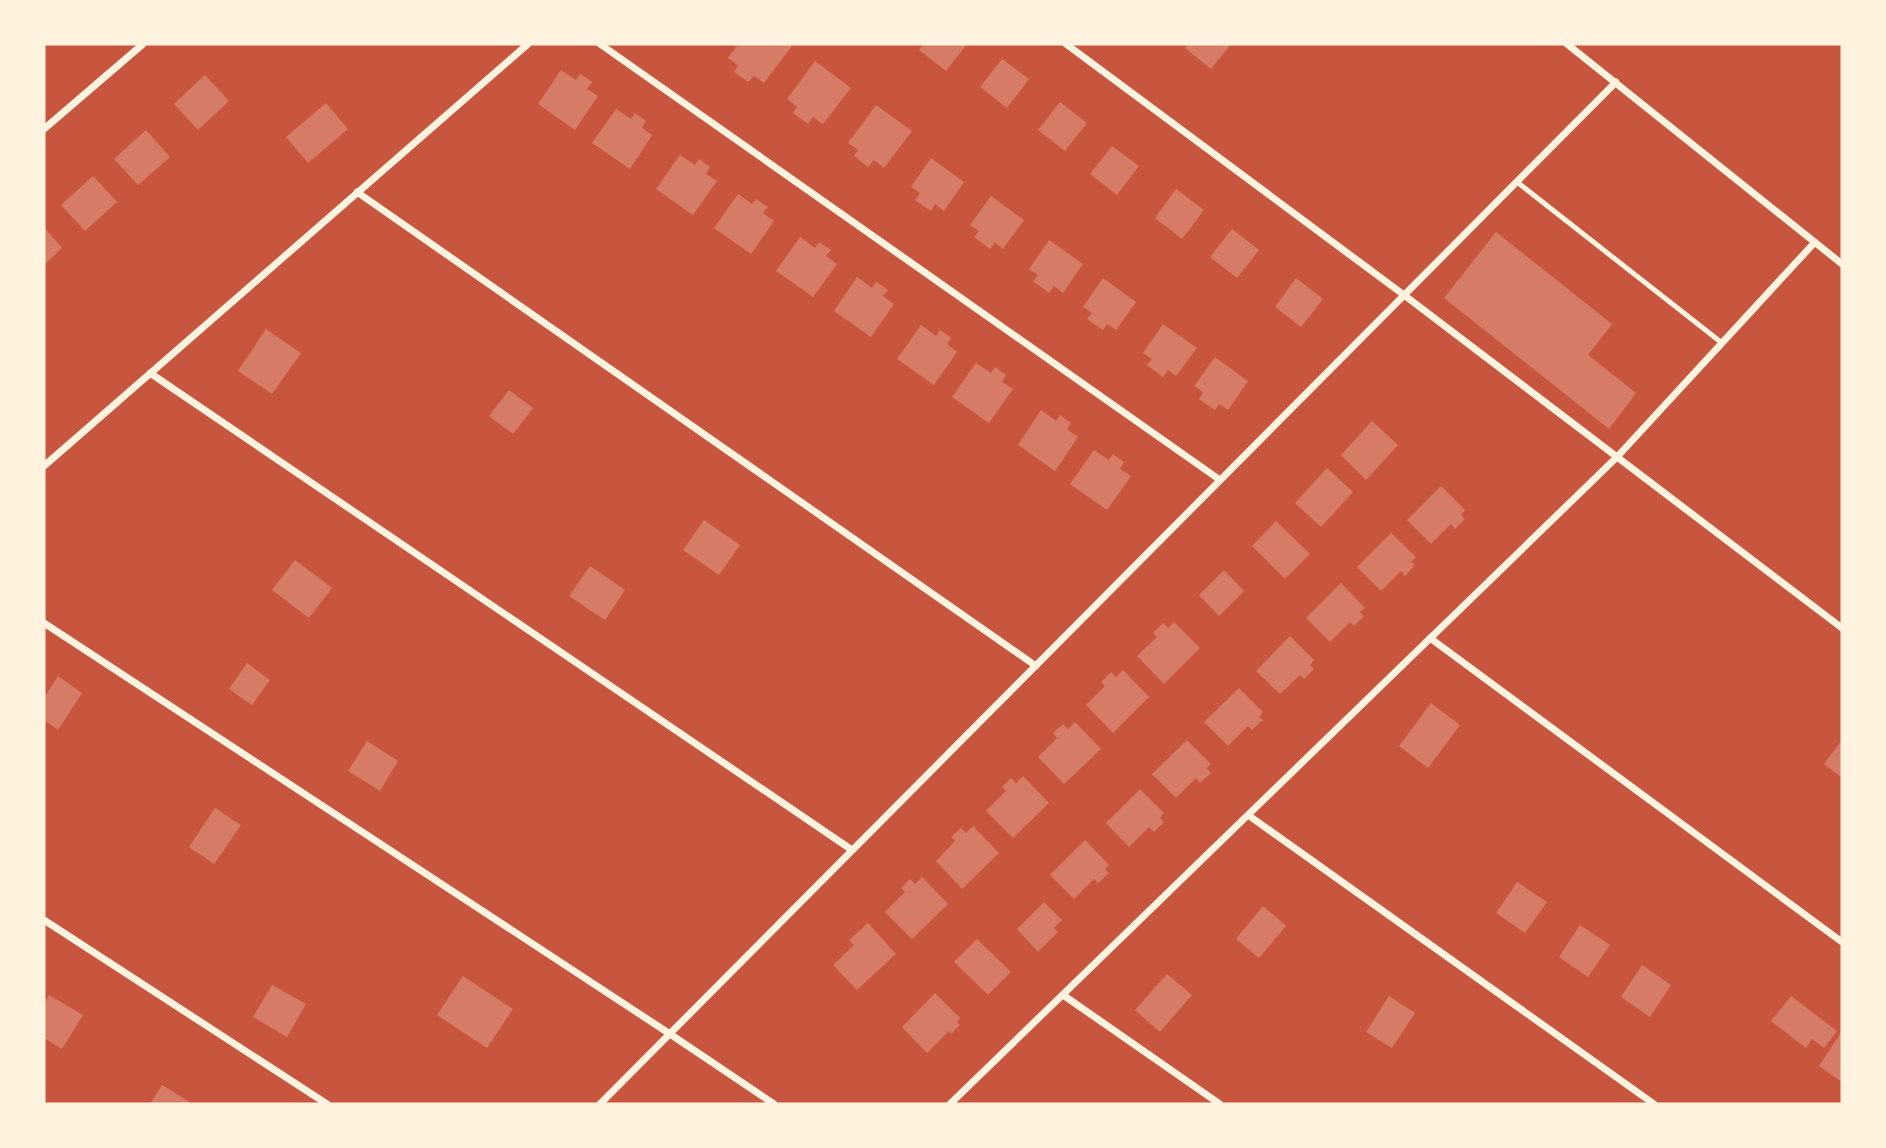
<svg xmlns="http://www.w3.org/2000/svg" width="1886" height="1148" viewBox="0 0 1886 1148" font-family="'IBM Plex Sans',sans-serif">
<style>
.building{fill:#d67c66}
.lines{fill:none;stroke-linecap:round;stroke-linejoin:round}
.service{stroke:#fff3e0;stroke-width:5}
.minor{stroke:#fff3e0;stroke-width:7}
</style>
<rect width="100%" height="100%" fill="#c8553d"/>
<path class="building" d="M738,44H788L792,46L764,83L754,76L748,82L734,72L738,65L728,58Z
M924,44H967L946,71L919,50Z
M1188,44H1231L1211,69L1185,48Z
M1002,59L1029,79L1007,108L980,87Z
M815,61L851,88L823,124L813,117L808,124L793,113L797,107L787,99Z
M561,70L576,80L580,74L592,82L587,89L598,96L575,130L538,104Z
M205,75L229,101L198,130L174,104Z
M1060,102L1087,123L1065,151L1038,130Z
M326,103L348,129L308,163L286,137Z
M876,105L912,131L884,168L874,160L868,167L854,156L858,150L848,143Z
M616,109L631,119L635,113L646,121L642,128L652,135L630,169L592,143Z
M146,130L170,157L138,185L114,159Z
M1112,146L1139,166L1117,195L1090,174Z
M680,155L695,165L699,159L710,167L706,174L717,181L693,215L656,189Z
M931,158L964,182L944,211L935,204L931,211L915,200L920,193L911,187Z
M93,176L117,202L85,231L61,205Z
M1176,189L1204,210L1182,239L1155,218Z
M738,194L752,204L756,199L768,207L763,213L774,221L751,254L714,228Z
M991,196L1024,220L1003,249L995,242L990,249L974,237L979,231L970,225Z
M44,227L62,248L44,265Z
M1232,229L1259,250L1237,278L1210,257Z
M1496,232L1612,324L1588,355L1636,393L1609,429L1444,298Z
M800,237L815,248L819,242L831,250L826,256L837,264L813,297L776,271Z
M1049,240L1083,264L1063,293L1054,286L1049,293L1033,281L1038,275L1029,269Z
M857,277L872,288L876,282L888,290L883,296L894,304L871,337L834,311Z
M1103,278L1136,302L1116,330L1107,324L1103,330L1087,319L1092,313L1083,307Z
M1296,278L1323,299L1301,327L1275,307Z
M1163,324L1197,348L1176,376L1168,370L1163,377L1147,365L1152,359L1143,353Z
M921,325L936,336L940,330L951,338L947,344L957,352L934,385L897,359Z
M266,329L301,353L272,394L238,371Z
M1215,357L1248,381L1228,410L1219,404L1215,410L1199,399L1203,392L1194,386Z
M976,363L991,373L995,367L1006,375L1002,382L1013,389L989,423L952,397Z
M509,390L533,408L513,434L489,416Z
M1041,410L1056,421L1060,415L1071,423L1067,429L1078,437L1055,471L1018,445Z
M1372,421L1398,445L1366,480L1341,455Z
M1094,450L1109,460L1113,454L1124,462L1120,469L1131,476L1107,510L1070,484Z
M1327,468L1353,492L1321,527L1295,503Z
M1441,486L1465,510L1461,515L1465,519L1455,529L1451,524L1431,544L1407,520Z
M704,520L740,545L719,575L683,550Z
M1276,521L1310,554L1285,579L1252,546Z
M1391,533L1416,557L1411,562L1415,565L1405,576L1401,571L1381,591L1357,567Z
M295,560L332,588L309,618L272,590Z
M590,566L625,590L605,620L569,596Z
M1224,570L1244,591L1219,616L1199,595Z
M1341,583L1365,608L1360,612L1364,616L1354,626L1350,622L1330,642L1306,618Z
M1174,622L1200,648L1164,684L1137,656L1157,637L1153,633L1163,623L1168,628Z
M1290,636L1314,660L1310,665L1314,669L1304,679L1300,675L1280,694L1256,671Z
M247,663L270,680L252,705L229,689Z
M1123,670L1149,697L1113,733L1086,705L1105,686L1101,682L1111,672L1116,677Z
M58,676L82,693L58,730L44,720V698Z
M1239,688L1263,712L1259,717L1263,720L1252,730L1248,726L1228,746L1204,722Z
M1431,703L1460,725L1428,768L1399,746Z
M1075,722L1101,749L1064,784L1038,757L1057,738L1053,733L1063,724L1068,729Z
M1187,740L1211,764L1207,768L1211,773L1200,783L1196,778L1176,798L1152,774Z
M1842,740V778L1824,764Z
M367,741L398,761L380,791L348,771Z
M1023,776L1049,803L1013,838L986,811L1006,791L1002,787L1011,778L1016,783Z
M1140,789L1164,813L1160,818L1164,822L1154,832L1149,827L1129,847L1106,823Z
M215,808L241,825L214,864L189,847Z
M973,826L999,853L962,889L936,861L955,841L951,837L961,828L966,833Z
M1085,840L1109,865L1105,869L1109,873L1098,883L1094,879L1074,899L1050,875Z
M922,877L948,904L912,939L885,912L905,892L901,888L910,879L915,884Z
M1517,882L1547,902L1525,933L1496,913Z
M1044,902L1062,920L1054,928L1058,932L1038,952L1017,929Z
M1263,906L1286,926L1259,958L1236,939Z
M868,923L896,954L857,990L833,965L854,945L849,940Z
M1580,925L1610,945L1588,977L1559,957Z
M977,939L1011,972L988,995L954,962Z
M1642,965L1671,985L1650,1017L1621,997Z
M1167,974L1192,995L1160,1032L1135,1010Z
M463,976L513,1009L487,1048L437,1015Z
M272,985L306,1004L287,1037L253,1017Z
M935,993L960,1018L957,1022L960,1025L951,1034L949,1031L927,1053L902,1027Z
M49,995L83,1015L62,1049L44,1038V1005Z
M1389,996L1415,1013L1392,1048L1366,1032Z
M1791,996L1837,1031L1824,1048L1812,1039L1806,1048L1771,1021Z
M1842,1031V1082L1819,1066Z
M162,1085L193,1104H150Z"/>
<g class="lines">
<path class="service" d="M1517,182L1722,343"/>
<path class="minor" d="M600,44L1220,480
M1066,44L1404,295L1842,628
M1567,44L1842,264
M44,129L143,44
M357,192L1036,666
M150,373L852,850
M44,466L528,44
M44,623L670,1034L774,1104
M1430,638L1842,942
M1248,815L1654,1104
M44,920L327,1104
M1063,995L1220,1104
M600,1104L1616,82
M950,1104L1617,457L1815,242"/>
</g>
<rect width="1886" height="1148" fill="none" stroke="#fff3e0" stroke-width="91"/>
</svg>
